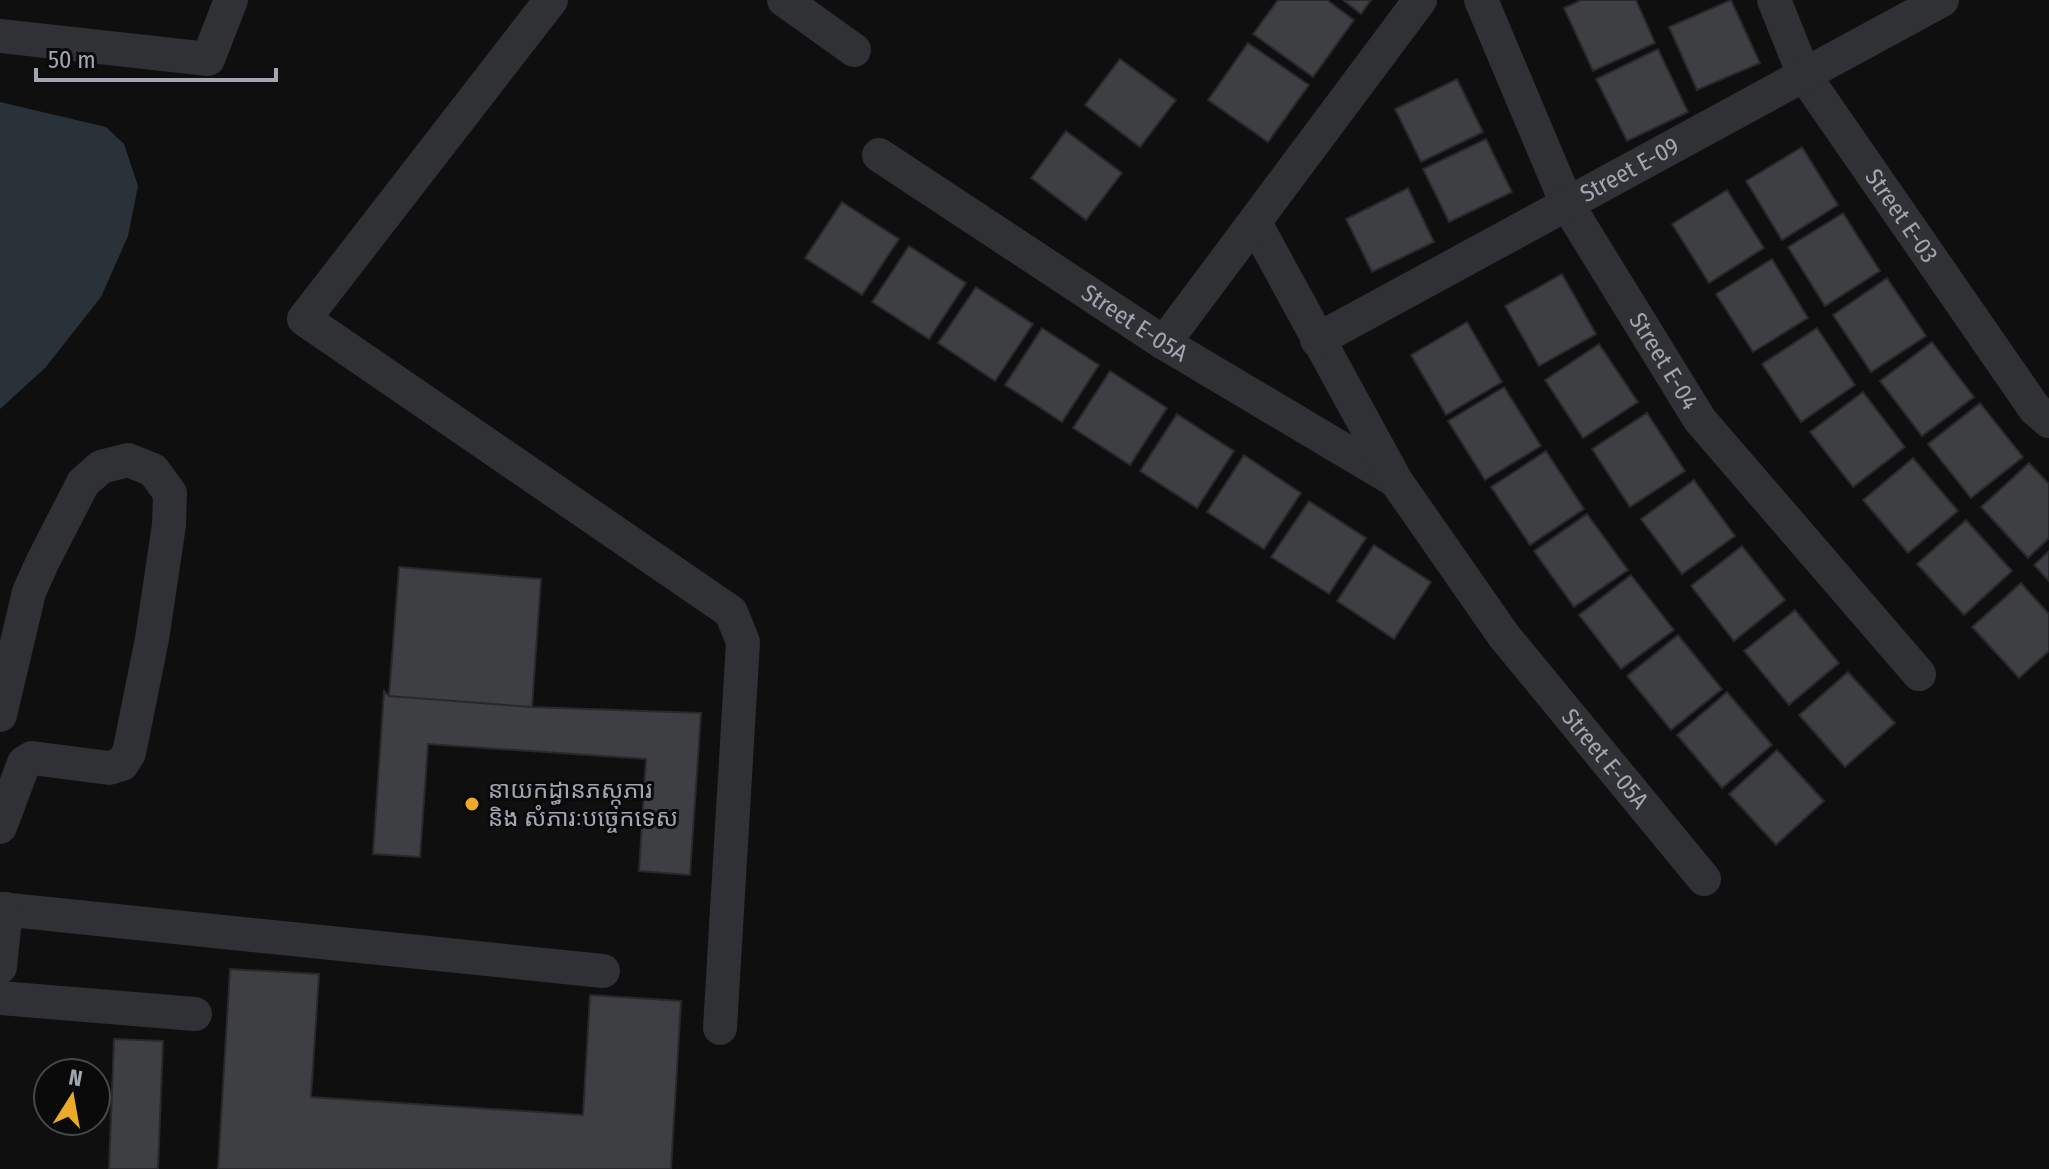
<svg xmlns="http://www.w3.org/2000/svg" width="2049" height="1169" viewBox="0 0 2049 1169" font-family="'Fira Sans Condensed','Noto Sans Khmer',sans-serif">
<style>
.water{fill:#293238}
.building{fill:#3e3f43;stroke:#29292c;stroke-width:2}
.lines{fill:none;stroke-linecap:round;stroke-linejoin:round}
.minor{stroke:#303135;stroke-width:34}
.poi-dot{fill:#ecaa2b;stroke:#0a0a0b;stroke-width:3}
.labels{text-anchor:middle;stroke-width:6;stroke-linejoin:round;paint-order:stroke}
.street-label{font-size:24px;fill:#a1a6b1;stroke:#0a0a0b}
.poi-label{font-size:24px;fill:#a1a6b1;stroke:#0a0a0b;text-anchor:start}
</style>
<rect width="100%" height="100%" fill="#0f0f10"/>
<path class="water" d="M0,102L106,127L124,144L138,186L128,236L101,297L45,368L0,409Z"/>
<path class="building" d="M1278,0H1327L1354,20L1313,77L1253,34Z
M1343,0H1371L1361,14Z
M1581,0H1636L1655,43L1593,71L1564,8Z
M1731,0L1760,63L1697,90L1669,27Z
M1248,43L1309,85L1268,142L1208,100Z
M1658,49L1688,112L1627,141L1596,79Z
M1120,59L1176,100L1140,147L1085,105Z
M1457,79L1483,132L1421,162L1395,109Z
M1066,131L1122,173L1086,220L1031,178Z
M1486,139L1512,192L1449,222L1423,169Z
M1802,147L1838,205L1782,240L1746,181Z
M1408,188L1434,242L1372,272L1346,219Z
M1727,190L1764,248L1709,283L1672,224Z
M842,202L899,239L862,295L805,258Z
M1843,213L1880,271L1825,306L1788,247Z
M909,246L966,283L929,339L872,302Z
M1772,259L1808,318L1753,352L1716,294Z
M1562,274L1596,334L1539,366L1505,306Z
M1887,278L1926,336L1871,372L1833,315Z
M976,287L1033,324L995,381L938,343Z
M1467,322L1502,382L1446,415L1411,355Z
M1042,328L1099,365L1062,422L1005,385Z
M1817,328L1855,385L1801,422L1762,364Z
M1932,342L1974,397L1922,436L1880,381Z
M1599,344L1638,402L1583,438L1545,380Z
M1110,371L1167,408L1130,465L1073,428Z
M1504,387L1541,446L1485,480L1448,421Z
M1863,392L1905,447L1853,487L1810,432Z
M1980,403L2023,457L1971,498L1928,444Z
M1647,413L1685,471L1630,507L1592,449Z
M1177,414L1234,451L1197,508L1140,471Z
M1546,451L1584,509L1530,545L1491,487Z
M1244,455L1301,493L1264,549L1207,512Z
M1913,458L1958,511L1908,553L1863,500Z
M2029,463L2049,484V538L2028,558L1981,507Z
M1694,480L1735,536L1682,574L1641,519Z
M1309,501L1366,538L1329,594L1271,557Z
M1587,514L1628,570L1574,607L1534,551Z
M1966,520L2012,571L1964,615L1917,564Z
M1374,545L1431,582L1394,639L1337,601Z
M1742,546L1785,600L1734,641L1691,586Z
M2049,551V581L2034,565Z
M399,567L541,579L532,707L389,696Z
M1631,575L1674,630L1621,669L1579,615Z
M2021,583L2049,614V651L2019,678L1972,627Z
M1795,610L1839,663L1789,705L1744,651Z
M1678,635L1722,689L1671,730L1627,676Z
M1848,672L1895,723L1845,767L1799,715Z
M384,691L389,696L532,707L701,713L690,875L639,871L646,759L428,744L420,857L373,854Z
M1727,692L1772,745L1722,788L1677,735Z
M1777,750L1824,801L1776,845L1729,794Z
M230,969L319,974L311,1097L583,1115L590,995L681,1001L671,1169H218Z
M114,1039L163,1041L158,1169H109Z"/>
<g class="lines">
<g class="minor">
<path d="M551,0L304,319L731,612L743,642L720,1028"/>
<path d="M784,0L854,50"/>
<path id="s1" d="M1481,0L1567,204L1700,420L1919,674"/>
<path id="s2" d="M1774,0L1804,75L2035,409L2049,421"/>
<path d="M0,36L208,59L231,0"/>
<path id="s3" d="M879,155L1164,343L1396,481"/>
<path id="s4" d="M1255,223L1396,481L1504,636L1704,879"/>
<path id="s5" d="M1317,340L1942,0"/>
<path d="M1164,343L1420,0"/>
<path d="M0,715L29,592L43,561L83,483L101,467L128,460L153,470L170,493L169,525L152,639L129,753L122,764L109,768L32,758L24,763L0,827"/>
<path d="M0,909L603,971"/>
<path d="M0,967L6,909"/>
<path d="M0,998L195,1014"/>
</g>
</g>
<circle class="poi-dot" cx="472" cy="804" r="8"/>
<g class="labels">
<g class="street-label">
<text dy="8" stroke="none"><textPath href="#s5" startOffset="356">Street E-09</textPath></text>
<text dy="8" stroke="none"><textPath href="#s2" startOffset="252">Street E-03</textPath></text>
<text dy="8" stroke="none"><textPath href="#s3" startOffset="306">Street E-05A</textPath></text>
<text dy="8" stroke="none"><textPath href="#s1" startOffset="406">Street E-04</textPath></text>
<text dy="8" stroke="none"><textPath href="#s4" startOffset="642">Street E-05A</textPath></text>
</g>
<g class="poi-label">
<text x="488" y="798">នាយកដ្ធានភស្កុភារ<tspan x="488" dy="28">និង សំភារៈបច្ចេកទេស</tspan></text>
</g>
</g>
<g transform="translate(72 1097) rotate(11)"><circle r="38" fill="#0a0a0b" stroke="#46484d" stroke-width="2"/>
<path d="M0-6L14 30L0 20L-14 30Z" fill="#ecaa2b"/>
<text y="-12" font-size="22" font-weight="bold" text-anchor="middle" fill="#a1a6b1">N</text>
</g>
<path d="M36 68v12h240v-12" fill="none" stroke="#a1a6b1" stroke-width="4"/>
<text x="48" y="68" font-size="24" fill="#a1a6b1" stroke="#0a0a0b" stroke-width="6" paint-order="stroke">50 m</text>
</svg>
